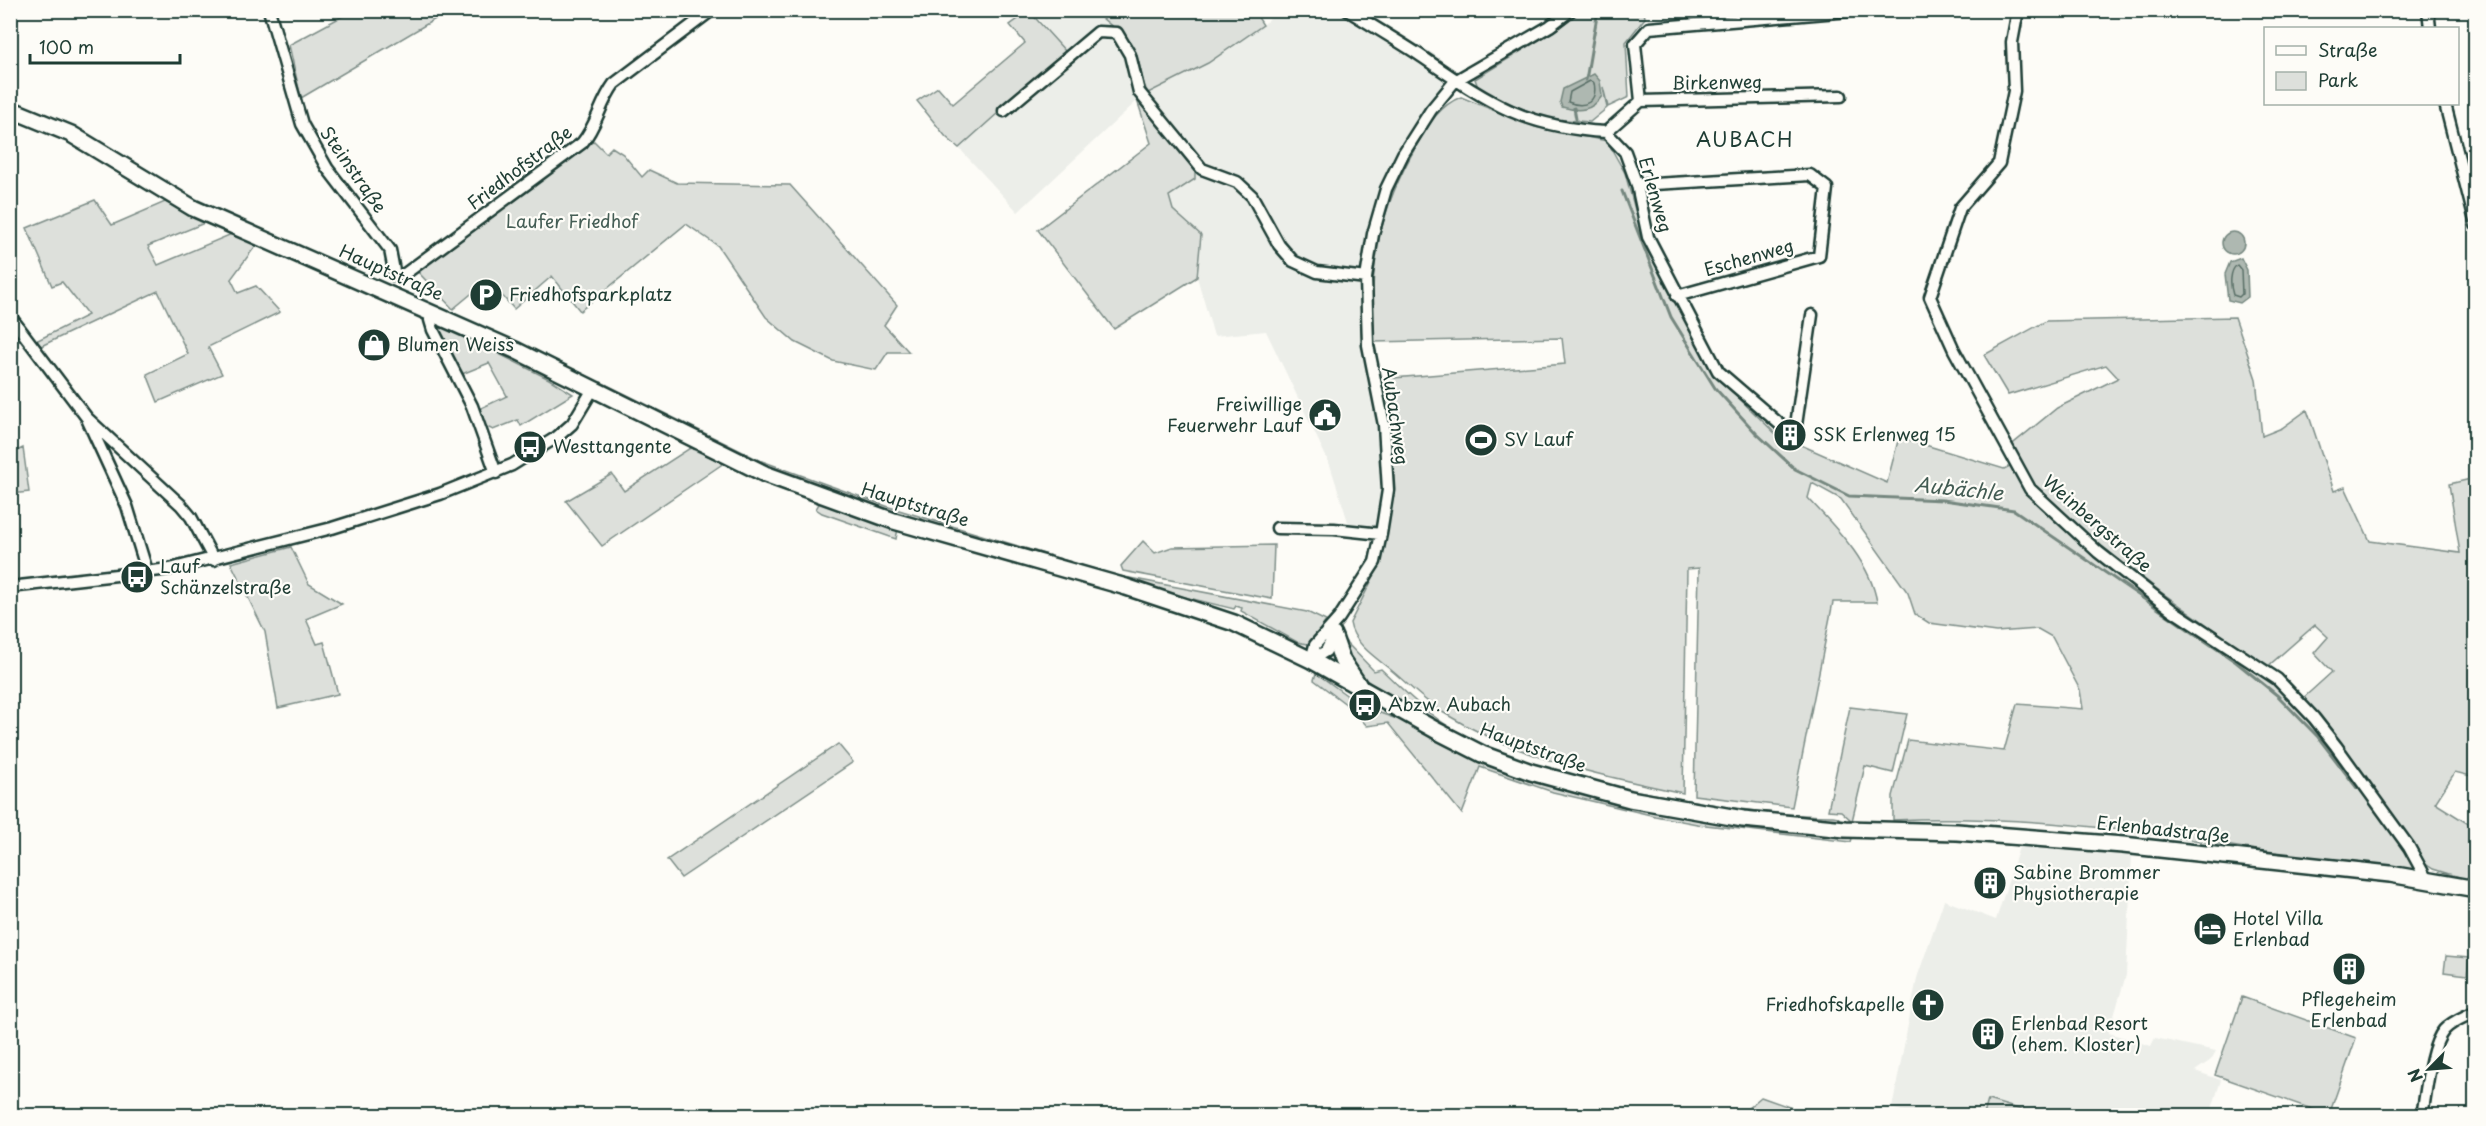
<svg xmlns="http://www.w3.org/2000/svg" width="2486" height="1126" viewBox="0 0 2486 1126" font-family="'Playpen Sans',sans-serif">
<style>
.built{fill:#eceee9}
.green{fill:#dde0db;stroke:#7e8e88;stroke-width:1.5}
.water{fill:#aeb8b1;stroke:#75877f;stroke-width:1.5}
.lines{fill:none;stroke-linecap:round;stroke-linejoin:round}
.shore{stroke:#586e66;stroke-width:1.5}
.stream{stroke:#75877f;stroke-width:3}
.street-casing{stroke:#1f3d34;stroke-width:15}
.secondary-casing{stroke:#1f3d34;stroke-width:20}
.street{stroke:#fdfcf7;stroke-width:10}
.secondary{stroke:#fdfcf7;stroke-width:15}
.labels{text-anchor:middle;stroke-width:4.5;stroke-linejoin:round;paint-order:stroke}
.street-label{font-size:18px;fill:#1f3d34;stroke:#fdfcf7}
.park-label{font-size:18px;fill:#455e55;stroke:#fdfcf7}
.poi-label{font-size:18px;fill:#1f3d34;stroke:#fdfcf7;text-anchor:start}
.neighbourhood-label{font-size:20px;letter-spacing:1.5px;fill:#1f3d34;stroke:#fdfcf7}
.water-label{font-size:20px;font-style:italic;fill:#435c53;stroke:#fdfcf7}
</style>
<rect width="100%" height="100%" fill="#fdfcf7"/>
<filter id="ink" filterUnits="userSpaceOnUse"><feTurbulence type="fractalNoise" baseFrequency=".0167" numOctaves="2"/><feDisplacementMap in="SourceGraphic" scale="12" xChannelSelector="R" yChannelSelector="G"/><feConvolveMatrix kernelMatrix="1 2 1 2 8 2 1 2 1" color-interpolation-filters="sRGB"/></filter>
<g filter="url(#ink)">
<path class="built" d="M1032,11H1095L1106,23L1118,28L1134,49L1141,64L1144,86L1208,63L1263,25L1278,11H1358L1434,54L1458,74L1449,101L1421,136L1398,177L1371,298L1374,342L1389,428L1385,535L1350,528L1330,465L1266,331L1214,336L1197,277L1201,235L1173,210L1168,196L1195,179L1137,101L1018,212L959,148L1066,52Z
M2020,844L2132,854L2126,975L2109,1033L2151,1046L2155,1038L2216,1051L2211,1060L2195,1071L2221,1080L2210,1115L1918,1116L1892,1108L1917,978L1944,900L1996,920Z"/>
<path class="green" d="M352,11H449L301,98L289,45Z
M1029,11L1066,52L959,148L946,137L917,101L938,87L953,104L1025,43L1010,25Z
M1095,11H1254L1263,25L1208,63L1148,93C1140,80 1142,65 1135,52C1124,31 1109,27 1095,11Z
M1581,11H1644L1645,18L1626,42L1629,97L1608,107L1603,87L1607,108L1590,122L1543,118L1479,90L1475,79L1556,30Z
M1461,97L1535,127L1607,141L1625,173L1643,239L1714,374L1776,434L1887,483L1899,437L2004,469L2012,465L2072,532L2262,672L2297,703L2334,744L2424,880C2249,849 2072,811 1893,820V796L1908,740L2004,751L2017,704L2083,709L2080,690L2052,637L2038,629L1996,632L1929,623L1915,614L1908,593L1841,499L1812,483L1808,498C1836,528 1870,561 1877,602H1833L1792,807L1694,795L1699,568L1687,569L1683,793C1601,776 1517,758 1444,713C1425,702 1408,684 1391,670C1376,658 1353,643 1350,623L1376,572L1385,535L1389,428L1381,379L1565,364L1562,338L1374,342C1368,264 1379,210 1418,143C1429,124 1440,105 1461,97Z
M1137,100L1195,171V179L1169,196L1173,210L1201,235L1197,277L1114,329L1038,230L1151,143Z
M594,141L606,153L612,147L623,154L642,177L649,170L677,183L790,185L897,305L884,325L909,352H888L876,370L833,361L795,342L766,317L718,246L686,224L580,311L552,276L514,309L488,280L453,309L418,272Z
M95,200L112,225L165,202L207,222L148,246L158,265L234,233L257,244L231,279L238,293L256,286L280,312L208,347L222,374L158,402L147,374L188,354L158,291L41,346L36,341L88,315L62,282L52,286L27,228Z
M2235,317L2256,379L2262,436L2282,428L2307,410L2334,491L2345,487L2370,541L2460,553L2449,484L2475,478V777L2455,772L2435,803L2475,828V882L2433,869L2424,863L2301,700L2332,672L2314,653L2328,637L2315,625L2267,667L2161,592L2076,526L2035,489L2009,447L2057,408L2118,378L2106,365L2008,395L1984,355L2046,321Z
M443,326L549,379L573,394L521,426L518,420L493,430L485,426L479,409L507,396L489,363L462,374L440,330Z
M601,382L759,460L889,507L1114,575L1307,612L1326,621L1313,640L1307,644L1297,642L1241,611L1242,608L1236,606L1234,609L1181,596L1180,598L906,518L782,475L599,384Z
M23,448L29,492L11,494V454Z
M690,448L724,463L602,546L566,501L612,474L624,491Z
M820,502L898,528L896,539L822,513L816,509Z
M1143,541L1155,553L1172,547L1274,545L1272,599L1123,571L1121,566Z
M291,547L309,584L342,604L306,619L317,644L324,642L338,694L278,708L265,632L231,563Z
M1345,641L1374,671L1381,669C1405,692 1429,716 1458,732C1523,768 1599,784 1671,797C1724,807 1778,816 1833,816L1838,817L1841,821L1839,824L1737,813L1579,782L1469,743L1394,703L1370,683L1353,668L1344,645Z
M1316,673L1360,705L1359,709L1366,713L1369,709L1408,723L1531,779L1565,789L1652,809L1853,835L1851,842L1697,824L1655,816L1553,792L1480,767L1462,814L1388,723L1367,726L1351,708L1314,680Z
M1850,707L1907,714L1893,773L1865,766L1852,821L1841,811L1828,810Z
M838,744L853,762L681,878L667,860Z
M2446,956L2469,958L2467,975L2444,972Z
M2242,997L2356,1038L2329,1115L2215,1075Z
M1761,1097L1809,1114V1115H1740Z
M1988,1100L2025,1111L2024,1115H1984Z"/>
<path class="water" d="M1594,74L1600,81L1602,96C1592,111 1579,112 1562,107L1560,102L1563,89Z
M2222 243a11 11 0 1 1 22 0a11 11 0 1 1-22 0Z
M2241,258L2247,270L2248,297L2240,303L2228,300L2225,274L2230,262Z"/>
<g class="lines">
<path class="shore" d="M1590,81L1594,83C1598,102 1585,109 1568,102L1570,92Z
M2237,265L2241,270L2242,294L2239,297L2233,295C2230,286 2229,271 2237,265Z"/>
<path class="stream" d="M1586,80L1598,10
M1574,108L1576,119
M1622,191L1671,317L1715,388L1756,433L1795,469L1849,496L1943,500L2014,510L2236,662L2278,696L2318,737L2357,788"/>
<defs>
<path id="street" d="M269,10L302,124L327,168L390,250L395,276
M1347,10C1371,25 1395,39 1418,54C1486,100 1520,127 1606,132L1625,152L1637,185L1648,237L1718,371L1783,427L1796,425L1812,315
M2018,10L2012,42L2014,91L1999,163L1960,208L1930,297L1954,350L2030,489L2098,552L2172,610L2277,679L2314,718L2336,746L2409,847L2427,880
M2428,10L2430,28
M1641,101L1635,44L1649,28L1861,10
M2445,104L2476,225
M1004,111L1098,32L1117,33L1130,55L1139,92L1202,169L1237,182L1252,196L1279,245L1293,261L1317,272L1366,278
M1606,132L1641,101L1841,96
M1637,185L1810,175L1827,188L1819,256L1677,296
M395,276L406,273L582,143C597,125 600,103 614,84L712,10
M432,312L430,320L433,330L472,406L496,473
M10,316L87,418L181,505L191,517L214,560
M88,421L127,506L147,571
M1277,528L1334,529L1381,534
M10,587L170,569L332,528L440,494L512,465L557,437L572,424L593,389
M1311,660L1315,645L1339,618L1375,562L1381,534L1388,490L1384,425L1368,345L1366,278L1373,234L1386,189L1403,154L1431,110L1455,81L1550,26L1571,10
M1311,660L1326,651L1335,633
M2422,1116C2426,1094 2430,1046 2444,1030C2452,1021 2465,1017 2476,1011"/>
<path id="secondary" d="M10,109L71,134L193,208L517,351L765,474L894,521L1126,587L1234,623L1311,660L1439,732L1482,754L1531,772L1630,799L1743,819L1845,829L1957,832L2123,845L2390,874L2476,889
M1334,637L1342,660L1358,684"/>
</defs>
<use href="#street" class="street-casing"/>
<use href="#secondary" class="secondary-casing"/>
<use href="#street" class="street"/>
<use href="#secondary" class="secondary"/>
</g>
</g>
<defs>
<symbol id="parking-disc" viewBox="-11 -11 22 22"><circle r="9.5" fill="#1f3d34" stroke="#fdfcf7"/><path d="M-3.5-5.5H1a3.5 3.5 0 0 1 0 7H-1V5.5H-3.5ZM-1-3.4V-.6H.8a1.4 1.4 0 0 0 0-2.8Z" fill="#fff"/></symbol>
<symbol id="shop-disc" viewBox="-11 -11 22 22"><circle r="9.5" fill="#1f3d34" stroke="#fdfcf7"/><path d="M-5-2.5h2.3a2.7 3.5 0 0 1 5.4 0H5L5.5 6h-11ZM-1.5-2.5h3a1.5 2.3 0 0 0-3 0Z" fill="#fff"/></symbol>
<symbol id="civic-disc" viewBox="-11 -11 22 22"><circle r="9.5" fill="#1f3d34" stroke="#fdfcf7"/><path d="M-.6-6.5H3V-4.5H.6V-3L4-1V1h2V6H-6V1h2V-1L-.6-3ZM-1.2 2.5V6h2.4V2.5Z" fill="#fff"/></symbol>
<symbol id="building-disc" viewBox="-11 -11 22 22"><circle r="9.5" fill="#1f3d34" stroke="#fdfcf7"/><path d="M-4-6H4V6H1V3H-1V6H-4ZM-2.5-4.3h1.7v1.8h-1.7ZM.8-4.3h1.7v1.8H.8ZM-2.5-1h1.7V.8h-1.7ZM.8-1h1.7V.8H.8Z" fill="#fff"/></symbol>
<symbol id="stadium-disc" viewBox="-11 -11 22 22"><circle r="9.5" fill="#1f3d34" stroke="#fdfcf7"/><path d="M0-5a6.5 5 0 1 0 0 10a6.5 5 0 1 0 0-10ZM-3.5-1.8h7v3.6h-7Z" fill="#fff"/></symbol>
<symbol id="bus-disc" viewBox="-11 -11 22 22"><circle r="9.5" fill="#1f3d34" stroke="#fdfcf7"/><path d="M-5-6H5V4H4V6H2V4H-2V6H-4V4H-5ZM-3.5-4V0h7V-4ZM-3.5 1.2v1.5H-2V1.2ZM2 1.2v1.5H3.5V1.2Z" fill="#fff"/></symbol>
<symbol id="hotel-disc" viewBox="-11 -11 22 22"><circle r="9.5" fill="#1f3d34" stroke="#fdfcf7"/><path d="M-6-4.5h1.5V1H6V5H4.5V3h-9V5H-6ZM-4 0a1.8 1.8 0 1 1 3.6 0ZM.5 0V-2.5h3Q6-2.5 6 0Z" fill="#fff"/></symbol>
<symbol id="church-disc" viewBox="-11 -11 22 22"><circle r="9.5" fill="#1f3d34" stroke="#fdfcf7"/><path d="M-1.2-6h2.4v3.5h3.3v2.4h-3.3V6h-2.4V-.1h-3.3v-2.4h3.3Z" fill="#fff"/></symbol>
</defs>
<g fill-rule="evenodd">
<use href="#parking-disc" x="467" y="276" width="38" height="38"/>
<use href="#shop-disc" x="355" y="326" width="38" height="38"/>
<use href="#civic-disc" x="1306" y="396" width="38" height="38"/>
<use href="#building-disc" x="1771" y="416" width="38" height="38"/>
<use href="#stadium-disc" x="1462" y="421" width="38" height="38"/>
<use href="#bus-disc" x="511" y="428" width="38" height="38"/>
<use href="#bus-disc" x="118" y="558" width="38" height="38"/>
<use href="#bus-disc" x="1346" y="686" width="38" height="38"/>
<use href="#building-disc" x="1971" y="864" width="38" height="38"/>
<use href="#hotel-disc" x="2191" y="910" width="38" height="38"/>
<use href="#building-disc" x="2330" y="950" width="38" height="38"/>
<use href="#church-disc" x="1909" y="986" width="38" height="38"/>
<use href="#building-disc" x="1969" y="1015" width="38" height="38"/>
</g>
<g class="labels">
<g class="street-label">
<text transform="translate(1717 83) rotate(-1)" y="6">Birkenweg</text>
<text transform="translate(520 168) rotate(-37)" y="6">Friedhofstraße</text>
<text transform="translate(353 170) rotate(55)" y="6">Steinstraße</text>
<text transform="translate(1655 195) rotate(74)" y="6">Erlenweg</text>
<text transform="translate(1749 258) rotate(-16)" y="6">Eschenweg</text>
<text transform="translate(391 273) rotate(24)" y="6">Hauptstraße</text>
<text transform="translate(1395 416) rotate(82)" y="6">Aubachweg</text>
<text transform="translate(915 505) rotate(17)" y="6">Hauptstraße</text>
<text transform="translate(2097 524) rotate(41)" y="6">Weinbergstraße</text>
<text transform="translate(1533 748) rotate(20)" y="6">Hauptstraße</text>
<text transform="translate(2163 830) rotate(6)" y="6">Erlenbadstraße</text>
</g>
<g class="park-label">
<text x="572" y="228">Laufer Friedhof</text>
</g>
<g class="poi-label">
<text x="509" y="301">Friedhofsparkplatz</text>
<text x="397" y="351">Blumen Weiss</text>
<text x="1302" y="411" text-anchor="end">Freiwillige<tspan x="1302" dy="21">Feuerwehr Lauf</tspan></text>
<text x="1813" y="441">SSK Erlenweg 15</text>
<text x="1504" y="446">SV Lauf</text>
<text x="553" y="453">Westtangente</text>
<text x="160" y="573">Lauf<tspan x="160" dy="21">Schänzelstraße</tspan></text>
<text x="1388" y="711">Abzw. Aubach</text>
<text x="2013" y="879">Sabine Brommer<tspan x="2013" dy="21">Physiotherapie</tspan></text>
<text x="2233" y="925">Hotel Villa<tspan x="2233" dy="21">Erlenbad</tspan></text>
<text x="2349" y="1006" text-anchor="middle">Pflegeheim<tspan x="2349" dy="21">Erlenbad</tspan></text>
<text x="1905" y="1011" text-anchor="end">Friedhofskapelle</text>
<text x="2011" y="1030">Erlenbad Resort<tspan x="2011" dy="21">(ehem. Kloster)</tspan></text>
</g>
<g class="neighbourhood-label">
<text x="1745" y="147">AUBACH</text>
</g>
<g class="water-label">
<text transform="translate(1959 489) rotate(6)" y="7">Aubächle</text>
</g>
</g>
<rect width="2486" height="1126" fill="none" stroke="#fdfcf7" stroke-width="36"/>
<rect x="18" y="18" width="2450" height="1090" fill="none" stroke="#1f3d34" stroke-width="2" filter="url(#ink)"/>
<rect x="2264" y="27" width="195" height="78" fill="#fdfcf7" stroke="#a4b0a9" stroke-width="1.5"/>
<rect x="2276" y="46" width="30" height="9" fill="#fdfcf7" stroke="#a4b0a9" stroke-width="1.5"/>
<text x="2318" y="57" font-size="18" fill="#1f3d34">Straße</text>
<rect x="2276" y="72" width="30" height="18" fill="#dde0db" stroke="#a4b0a9" stroke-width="1.5"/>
<text x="2318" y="87" font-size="18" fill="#1f3d34">Park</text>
<g transform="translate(2429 1069) rotate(245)" stroke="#fdfcf7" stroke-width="4.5" paint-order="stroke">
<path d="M0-4.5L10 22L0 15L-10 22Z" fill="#1f3d34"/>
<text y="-9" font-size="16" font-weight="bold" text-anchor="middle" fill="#1f3d34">N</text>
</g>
<path d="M30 54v9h150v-9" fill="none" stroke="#1f3d34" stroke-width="3"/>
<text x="39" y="54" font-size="18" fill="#1f3d34" stroke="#fdfcf7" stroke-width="4.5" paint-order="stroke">100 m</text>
</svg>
